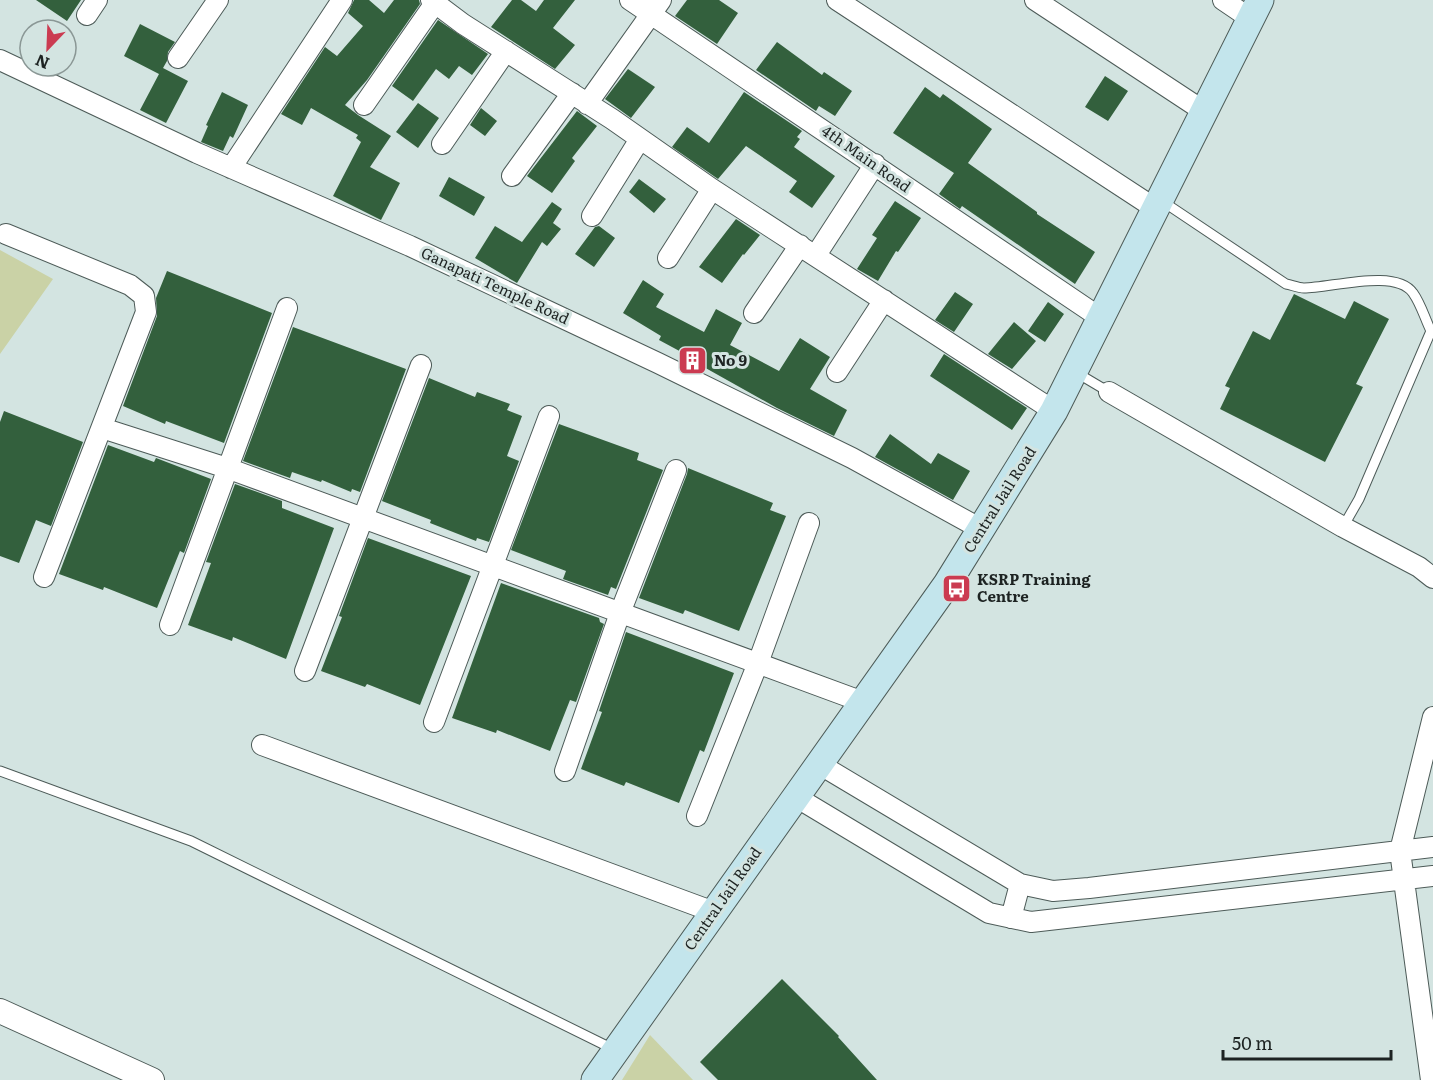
<svg xmlns="http://www.w3.org/2000/svg" width="1433" height="1080" viewBox="0 0 1433 1080" font-family="Literata,serif">
<style>
.green{fill:#cad2a6}
.building{fill:#33603d}
.lines{fill:none;stroke-linecap:round;stroke-linejoin:round}
.service-casing{stroke:#4d5b58;stroke-width:11}
.minor-casing{stroke:#4d5b58;stroke-width:22}
.tertiary-casing{stroke:#4d5b58;stroke-width:26}
.secondary-casing{stroke:#4d5b58;stroke-width:29}
.service{stroke:#fff;stroke-width:9}
.minor{stroke:#fff;stroke-width:20}
.tertiary{stroke:#fff;stroke-width:24}
.secondary{stroke:#c3e5ec;stroke-width:27}
.labels{text-anchor:middle;stroke-width:6;stroke-linejoin:round;paint-order:stroke}
.street-label{font-size:15px;fill:#1d2322;stroke:#d3e4e1}
.poi-label{font-size:15px;font-weight:bold;fill:#1d2322;stroke:#d3e4e1;text-anchor:start}
</style>
<rect width="100%" height="100%" fill="#d3e4e1"/>
<path class="green" d="M0,250L53,279L0,354Z
M650,1035L693,1080H622Z"/>
<path class="building" d="M36,0H81L67,21Z
M354,0H369L384,13L394,0H419L420,4L367,80L345,105L358,115L391,136L370,167L400,183L381,220L333,196L361,142L356,138L358,135L311,108L302,125L281,114L325,47L337,56L363,26L348,13Z
M512,0H521L536,11L544,0H575L553,28L575,45L555,69L491,27Z
M687,0H719L738,13L717,44L675,16Z
M438,20L488,54L472,75L459,66L449,79L436,69L413,101L392,86Z
M140,24L175,42L168,52L167,61L163,68L188,81L166,123L140,110L159,74L124,56Z
M777,42L822,75L824,72L852,91L835,116L819,106L816,111L756,70Z
M628,69L655,87L631,118L605,99Z
M1105,76L1128,91L1108,121L1085,107Z
M925,87L940,98L943,94L992,129L968,163L1037,212V214L1095,252L1075,284L962,206L960,209L939,194L954,173L893,133Z
M222,92L248,105L233,138L230,136L223,151L201,142L208,126L206,125Z
M744,92L802,131L797,137L800,139L794,147L835,176L812,208L789,192L797,181L746,146L718,179L672,147L687,127L709,143Z
M418,103L439,118L418,148L396,132Z
M481,108L497,121L485,136L470,125Z
M577,111L597,126L572,158L575,161L552,193L527,176Z
M449,177L485,197L474,216L439,196Z
M639,179L666,199L654,213L629,192Z
M895,201L921,218L898,252L896,251L878,281L857,269L877,238L872,235Z
M552,202L562,209L553,223L561,229L547,246L542,242L517,283L475,258L495,226L522,242Z
M736,219L760,235L744,255L743,254L722,283L699,267Z
M599,226L615,238L594,267L575,254L595,227Z
M167,271L272,313L224,443L166,421L165,424L123,406L157,316L156,298Z
M643,280L664,294L656,307L704,332L716,309L742,323L730,345L779,371L800,338L830,357L810,389L847,410L834,436L777,408L702,366L700,370L682,361L685,354L659,340L661,336L623,313Z
M955,292L973,304L954,332L935,320Z
M1294,294L1345,319L1354,301L1389,319L1356,384L1363,387L1325,462L1220,409L1230,388L1225,386L1253,331L1270,340Z
M1048,302L1064,314L1045,342L1028,331Z
M1014,322L1036,341L1012,369L988,354Z
M293,327L406,369L360,492L352,489L351,492L322,480L321,482L292,472L290,478L243,461Z
M944,354L1027,408L1012,430L930,376Z
M429,378L475,397L477,392L510,404L507,410L522,416L507,456L519,461L489,542L477,538L476,541L430,523L431,520L382,501Z
M4,411L83,442L51,526L36,520L19,563L0,556V422Z
M559,424L639,453L637,460L663,470L616,589L611,587L608,595L563,579L566,571L511,550Z
M890,434L931,464L938,453L970,471L953,500L875,457Z
M108,445L154,462L156,458L211,479L184,553L180,551L157,608L104,587L103,590L59,574Z
M688,468L773,503L770,510L786,516L739,631L685,610L683,614L639,598L687,474Z
M235,484L282,501V508L334,528L286,659L233,637L232,641L188,625L211,563L206,562Z
M368,538L471,576L420,705L367,684L365,687L321,671L342,617L339,616Z
M501,583L599,618L600,622L604,624L576,702L570,700L550,751L497,730L496,733L452,718Z
M626,632L734,673L704,752L700,750L679,803L626,782L624,786L581,769L602,712L599,711Z
M782,979L839,1036L838,1037L877,1080H718L700,1062Z"/>
<g class="lines">
<defs>
<path id="service" d="M1162,201L1286,284C1292,285 1298,288 1304,288C1331,288 1396,268 1413,293C1421,304 1425,319 1431,331L1359,499L1343,527
M1077,373L1109,392
M0,771L191,841L613,1049"/>
<path id="minor" d="M431,0L463,24L612,119L712,189L1054,411
M630,0L1102,319
M837,0L1156,209
M1035,0L1205,112
M1223,0L1251,19
M87,15L97,0
M178,58L218,0
M0,60L197,153L410,246L658,363L852,458L981,529
M587,104L661,0
M364,105L435,3
M442,144L506,51
M231,168L342,0
M512,176L572,93
M592,216L640,139
M6,234L130,285L144,296L146,312L44,577
M816,255L875,164
M668,258L712,189
M754,313L800,245
M837,372L884,300
M1109,392L1343,527L1419,567L1433,578
M102,428L227,468L863,702
M170,625L287,308
M305,671L421,365
M434,722L549,416
M262,745L714,912
M819,764L1020,884L1053,891L1089,888L1433,847
M565,771L620,613L676,470
M796,797L989,913L1031,922L1433,876
M697,816L758,663L809,523
M1011,918L1020,884
M1431,1080L1400,851L1433,717"/>
<path id="tertiary" d="M0,1011L152,1080"/>
<path id="secondary" d="M595,1080L947,584L1054,411L1260,0"/>
</defs>
<use href="#service" class="service-casing"/>
<use href="#minor" class="minor-casing"/>
<use href="#tertiary" class="tertiary-casing"/>
<use href="#secondary" class="secondary-casing"/>
<use href="#service" class="service"/>
<use href="#minor" class="minor"/>
<use href="#tertiary" class="tertiary"/>
<use href="#secondary" class="secondary"/>
</g>
<defs>
<symbol id="building-square" viewBox="-11 -11 22 22"><rect x="-9" y="-9" width="18" height="18" rx="4" fill="#cb3b51" stroke="#d3e4e1"/><path d="M-4-6H4V6H1V3H-1V6H-4ZM-2.5-4.3h1.7v1.8h-1.7ZM.8-4.3h1.7v1.8H.8ZM-2.5-1h1.7V.8h-1.7ZM.8-1h1.7V.8H.8Z" fill="#fff"/></symbol>
<symbol id="bus-square" viewBox="-11 -11 22 22"><rect x="-9" y="-9" width="18" height="18" rx="4" fill="#cb3b51" stroke="#d3e4e1"/><path d="M-5-6H5V4H4V6H2V4H-2V6H-4V4H-5ZM-3.5-4V0h7V-4ZM-3.5 1.2v1.5H-2V1.2ZM2 1.2v1.5H3.5V1.2Z" fill="#fff"/></symbol>
</defs>
<g fill-rule="evenodd">
<use href="#building-square" x="676" y="344" width="33" height="33"/>
<use href="#bus-square" x="940" y="572" width="33" height="33"/>
</g>
<g class="labels">
<g class="street-label">
<text transform="translate(866 159) rotate(35)" y="5">4th Main Road</text>
<text transform="translate(495 286) rotate(25)" y="5">Ganapati Temple Road</text>
<text transform="translate(1000 500) rotate(-58)" y="5">Central Jail Road</text>
<text transform="translate(723 899) rotate(-55)" y="5">Central Jail Road</text>
</g>
<g class="poi-label">
<text x="714" y="366">No 9</text>
<text x="977" y="585">KSRP Training<tspan x="977" dy="17">Centre</tspan></text>
</g>
</g>
<g transform="translate(48 48) rotate(203)"><circle r="28" fill="#d3e4e1" stroke="#8a9795" stroke-width="1.5"/>
<path d="M0-4.5L10 22L0 15L-10 22Z" fill="#cb3b51"/>
<text y="-9" font-size="16" font-weight="bold" text-anchor="middle" fill="#1d2322">N</text>
</g>
<path d="M1223 1050v9h168v-9" fill="none" stroke="#1d2322" stroke-width="3"/>
<text x="1232" y="1050" font-size="18" fill="#1d2322" stroke="#d3e4e1" stroke-width="4.5" paint-order="stroke">50 m</text>
</svg>
